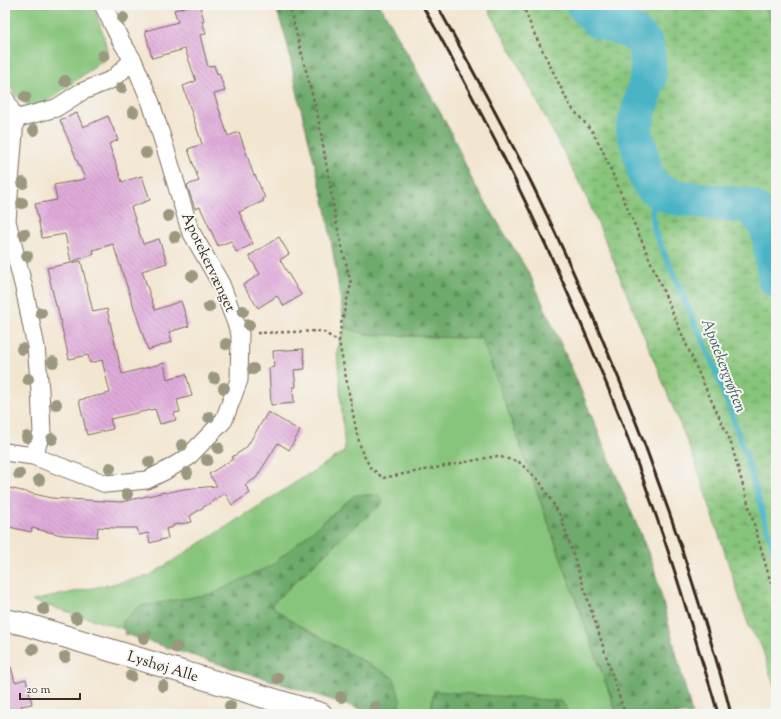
<svg xmlns="http://www.w3.org/2000/svg" width="781" height="719" viewBox="0 0 781 719" font-family="'Sorts Mill Goudy',serif">
<style>
.grass{fill:#87c57c;stroke:#61784d}
.forest{fill:url(#forest-firs);stroke:#546a45}
.wetland{fill:url(#wetland-marsh);stroke:#61784d}
.lines{fill:none;stroke-linecap:round;stroke-linejoin:round}
.stream{stroke:#48b4c5;stroke-width:6}
.river{stroke:#48b4c5;stroke-width:36}
.building{fill:url(#building-back-hatch)}
.street-casing{stroke:#7b6c5d;stroke-width:19}
.secondary-casing{stroke:#7b6c5d;stroke-width:24}
.path{stroke:#7b6c5d;stroke-width:2.5;stroke-dasharray:3 3;stroke-linecap:butt}
.street{stroke:#fff;stroke-width:17}
.secondary{stroke:#fff;stroke-width:22}
.rail{stroke:#3b2a1e;stroke-width:3}
.tree{fill:#9a987e}
.labels{text-anchor:middle;stroke-width:4;stroke-linejoin:round;paint-order:stroke}
.street-label{font-size:15px;fill:#3b2a1e;stroke:#f6f6f2}
.water-label{font-size:16px;font-style:italic;fill:#405a58;stroke:#f6f6f2}
</style>
<defs>
<pattern id="forest-firs" width="22" height="20" patternUnits="userSpaceOnUse"><rect width="22" height="20" fill="#6daa6c"/><path d="M5 1l3.5 6h-7zM16 11l3.5 6h-7z" fill="#5b8b58"/></pattern>
<pattern id="wetland-marsh" width="20" height="14" patternUnits="userSpaceOnUse"><rect width="20" height="14" fill="#87c57c"/><path d="M1 5h8M5 5V1M11 12h8M15 12V8" fill="none" stroke="#70a065"/></pattern>
<pattern id="building-back-hatch" width="6" height="6" patternUnits="userSpaceOnUse"><rect width="6" height="6" fill="#e0acdb"/><path d="M-1 5l2 2M0 0l6 6M5-1l2 2" fill="none" stroke="#b78cb1"/></pattern>
</defs>
<rect width="100%" height="100%" fill="#f6f6f2"/>
<filter id="ink" filterUnits="userSpaceOnUse"><feTurbulence type="fractalNoise" baseFrequency=".025" numOctaves="2"/><feDisplacementMap in="SourceGraphic" scale="8" xChannelSelector="R" yChannelSelector="G"/><feConvolveMatrix kernelMatrix="1 2 1 2 8 2 1 2 1" color-interpolation-filters="sRGB"/></filter>
<filter id="wash" filterUnits="userSpaceOnUse"><feTurbulence type="fractalNoise" baseFrequency=".012" numOctaves="4" result="noise"/><feDisplacementMap in="SourceGraphic" scale="16" xChannelSelector="R" yChannelSelector="G"/><feGaussianBlur stdDeviation="0.9" result="paint"/><feColorMatrix in="noise" values="0 0 0 0 0 0 0 0 0 0 0 0 0 0 0 0 0 1.4 0 .05"/><feComposite in="paint" operator="in"/></filter>
<g filter="url(#wash)">
<rect width="100%" height="100%" fill="#f3e6d1"/>
<path class="grass" d="M5,5H92C98,17 108,44 107,58L46,102L30,107L15,95L5,76Z
M345,327L365,334L482,339L617,714H403L32,601L149,576L345,451L337,351Z"/>
<path class="forest" d="M275,5H380L389,20L452,134L472,180L530,275L572,369L653,564L692,714H617L482,339L365,334L345,327L326,209L300,105L286,38Z
M764,5H776V34Z
M355,495H379L383,503L345,535L271,605L293,622L394,678L401,703L390,714H376L125,634L122,622L140,606L212,594L272,565Z
M434,691L560,701L573,714H430Z"/>
<path class="wetland" d="M486,5H764L776,34V694L762,647L749,627L695,461L602,233L585,194L503,35Z"/>
<g class="lines">
<path class="stream" d="M650,184L654,230L713,364L733,418L745,453L776,558"/>
<path class="river" d="M584,5L597,20L632,32L641,39L646,46L649,74L634,129L635,135L638,143L646,176L650,184L659,191L673,197L748,206L757,213L763,221
M769,234L776,280"/>
</g>
<g id="blocks">
<path class="building" d="M193,5H200L204,21H202L206,34L200,35L208,67L214,65L217,74L219,73L225,91L214,94L228,136L239,132L254,176L255,175L265,198L262,199L264,201L239,212L253,244L236,252L231,241L218,246L200,207L195,209L187,185L199,181L188,149L202,144L183,86L196,81L185,49L152,58L145,31L178,22L174,10Z
M77,113L83,127L108,116L118,140L109,144L122,182L142,176L150,200L131,207L143,244L159,239L167,263L142,271L155,310L181,301L189,326L169,332L172,342L148,350L113,244L93,250L94,254L71,262L65,234L42,238L35,204L57,200L54,185L85,179L60,120Z
M279,237L289,254L280,260L301,295L284,306L277,296L258,308L243,285L260,274L249,256Z
M81,261L93,312L107,309L122,374L164,363L167,379L186,374L192,396L177,400L180,412L174,413L176,420L160,424L155,409L110,419L113,429L87,435L79,400L110,393L102,360L90,363L88,355L69,359L57,306H56L47,268Z
M303,349L305,369L294,370L296,387H293L294,403L271,405L269,368L274,367L273,351Z
M268,412L300,431L289,450L278,443L256,478L245,485L250,493L232,505L225,493L190,516L192,522L173,525V527L166,529L168,538L150,543L148,533L139,535L137,528H116L98,527L97,537L62,535L32,528L31,532L5,526V487L51,498L121,502L165,492V493L184,489L217,486L209,474L233,459L232,457L246,448Z
M11,667L15,682L26,679L32,704L21,706L23,714H5V668Z"/>
</g>
</g>
<g filter="url(#ink)">
<use href="#blocks" fill-opacity="0" stroke="#7b6c5d" stroke-width="1"/>
<g class="lines">
<defs>
<path id="street" d="M5,98L15,119L7,221L24,288L36,347L40,390L42,433L33,456
M15,119L56,108L81,92L113,79L133,60
M5,452L33,456L106,484L147,480L165,471L187,458L224,420L239,380L240,334L221,284L190,230L165,147L151,103L133,60L121,41L103,5"/>
<path id="secondary" d="M5,620L24,624L321,714"/>
</defs>
<use href="#street" class="street-casing"/>
<use href="#secondary" class="secondary-casing"/>
<path class="path" d="M289,5L318,117L337,226L351,284L341,324L339,342L357,434L362,452L370,467L383,478L497,456L519,462L540,482L561,517L625,714
M523,5L533,31L570,106L592,131L601,147L700,376L730,440L776,601
M257,333L322,331L339,342"/>
<use href="#street" class="street"/>
<use href="#secondary" class="secondary"/>
<path class="rail" d="M422,5C452,56 479,109 506,162C566,283 620,408 663,536C677,577 689,617 701,658C707,677 713,695 718,714
M437,5C470,65 503,125 533,186C590,303 640,424 681,547C699,602 717,658 731,714"/>
</g>
<g class="tree">
<circle cx="123" cy="18" r="6"/>
<circle cx="103" cy="56" r="6"/>
<circle cx="65" cy="81" r="6"/>
<circle cx="121" cy="88" r="6"/>
<circle cx="25" cy="97" r="6"/>
<circle cx="133" cy="112" r="6"/>
<circle cx="34" cy="130" r="6"/>
<circle cx="146" cy="153" r="6"/>
<circle cx="23" cy="183" r="6"/>
<circle cx="22" cy="203" r="6"/>
<circle cx="168" cy="216" r="6"/>
<circle cx="24" cy="234" r="6"/>
<circle cx="175" cy="237" r="6"/>
<circle cx="27" cy="256" r="6"/>
<circle cx="192" cy="276" r="6"/>
<circle cx="209" cy="307" r="6"/>
<circle cx="243" cy="311" r="6"/>
<circle cx="41" cy="313" r="6"/>
<circle cx="249" cy="325" r="6"/>
<circle cx="226" cy="344" r="6"/>
<circle cx="22" cy="349" r="6"/>
<circle cx="53" cy="362" r="6"/>
<circle cx="253" cy="369" r="6"/>
<circle cx="214" cy="378" r="6"/>
<circle cx="28" cy="379" r="6"/>
<circle cx="224" cy="388" r="6"/>
<circle cx="56" cy="404" r="6"/>
<circle cx="209" cy="417" r="6"/>
<circle cx="27" cy="437" r="6"/>
<circle cx="52" cy="439" r="6"/>
<circle cx="182" cy="445" r="6"/>
<circle cx="218" cy="448" r="6"/>
<circle cx="207" cy="460" r="6"/>
<circle cx="149" cy="462" r="6"/>
<circle cx="110" cy="468" r="6"/>
<circle cx="187" cy="473" r="6"/>
<circle cx="19" cy="474" r="6"/>
<circle cx="39" cy="480" r="6"/>
<circle cx="127" cy="494" r="6"/>
<circle cx="44" cy="609" r="6"/>
<circle cx="76" cy="618" r="6"/>
<circle cx="144" cy="638" r="6"/>
<circle cx="176" cy="647" r="6"/>
<circle cx="33" cy="649" r="6"/>
<circle cx="65" cy="657" r="6"/>
<circle cx="131" cy="676" r="6"/>
<circle cx="278" cy="678" r="6"/>
<circle cx="163" cy="686" r="6"/>
<circle cx="341" cy="697" r="6"/>
<circle cx="230" cy="706" r="6"/>
<circle cx="375" cy="707" r="6"/>
</g>
</g>
<g class="labels">
<g class="street-label">
<text transform="translate(209 262) rotate(65)" y="5">Apotekervænget</text>
<text transform="translate(163 666) rotate(17)" y="5">Lyshøj Alle</text>
</g>
<g class="water-label">
<text transform="translate(725 365) rotate(69)" y="6">Apotekergrøften</text>
</g>
</g>
<rect width="781" height="719" fill="none" stroke="#f6f6f2" stroke-width="20"/>
<path d="M20 693v6h60v-6" fill="none" stroke="#3b2a1e" stroke-width="2"/>
<text x="26" y="693" font-size="12" fill="#3b2a1e" stroke="#f6f6f2" stroke-width="3" paint-order="stroke">20 m</text>
</svg>
